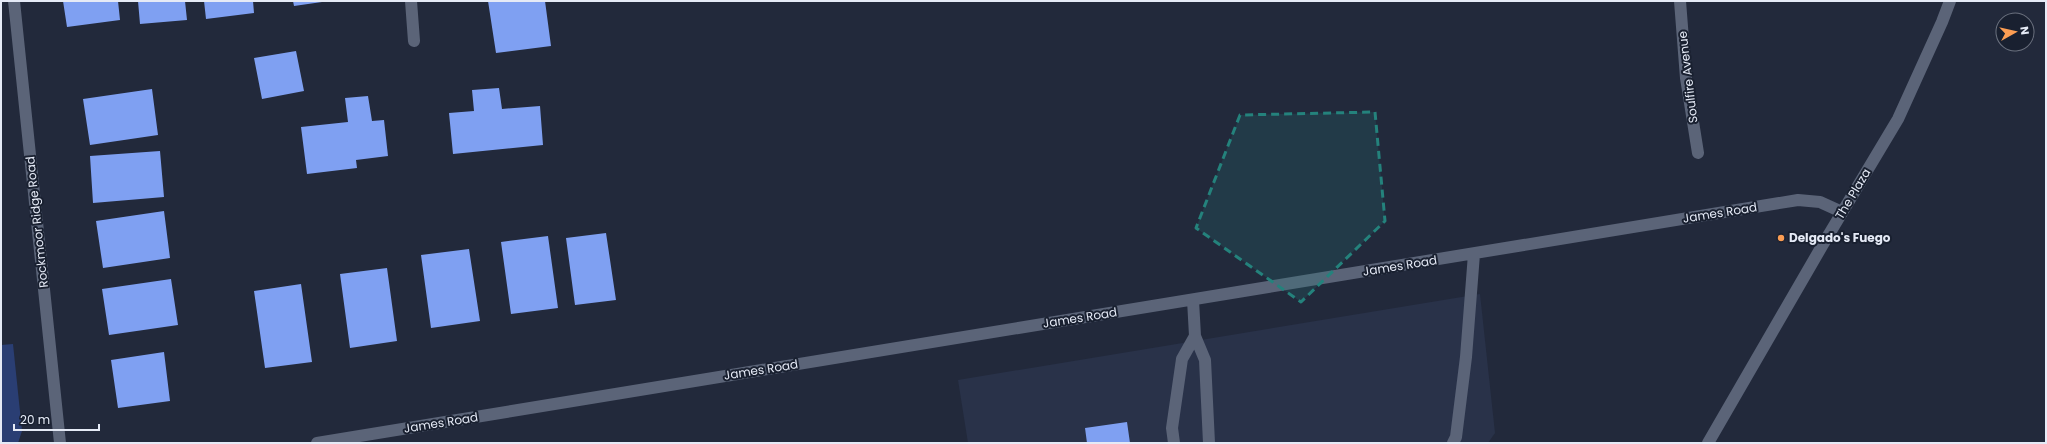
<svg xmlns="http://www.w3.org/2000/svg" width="2047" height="444" viewBox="0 0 2047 444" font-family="Poppins,sans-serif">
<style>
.built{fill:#293249}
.green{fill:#2a3e73}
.building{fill:#7fa0f2}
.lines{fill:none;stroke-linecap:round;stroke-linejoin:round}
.minor{stroke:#5b6478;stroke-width:12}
.marked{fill:#24827c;fill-opacity:0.2;stroke:#24827c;stroke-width:3;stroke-dasharray:8 5;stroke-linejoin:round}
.poi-dot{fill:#fc9d53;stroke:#192030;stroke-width:1.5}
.labels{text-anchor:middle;stroke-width:4;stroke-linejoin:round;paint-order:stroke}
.street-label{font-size:12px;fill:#e5eaf6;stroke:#192030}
.poi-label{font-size:12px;font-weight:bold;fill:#e5eaf6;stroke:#192030;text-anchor:start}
</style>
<rect width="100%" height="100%" fill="#22293b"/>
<path class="built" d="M1480,294L1495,433L1488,443H968L958,380Z"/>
<path class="green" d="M13,344L22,431L18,443H1V345Z"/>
<path class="building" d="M63,1H118L120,20L67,27Z
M138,1H185L187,20L140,24Z
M204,1H253L254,13L206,19Z
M293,1H322V2L294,6Z
M488,1H545L551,46L496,53Z
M296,51L304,91L262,99L254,58Z
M499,88L502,109L540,106L543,145L453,154L449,113L474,111L472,90Z
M152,89L158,135L90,145L83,99Z
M368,96L372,121L384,120L388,156L356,160L357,168L307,174L301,127L348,122L345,98Z
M160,151L164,197L93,203L90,156Z
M164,211L170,258L103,268L96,221Z
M606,233L616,300L575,305L566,238Z
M548,236L558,308L511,314L501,242Z
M469,249L480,321L431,328L421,255Z
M387,268L397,341L350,348L340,274Z
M171,279L178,325L109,335L102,289Z
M301,284L312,362L265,368L254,291Z
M164,352L170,401L118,408L111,360Z
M1127,422L1130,443H1087L1085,428Z"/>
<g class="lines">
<path class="minor" d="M14,1L60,443
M411,1L414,41
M1680,1L1686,78L1698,153
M1195,336L1205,360L1209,443
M317,443L1798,200L1820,202L1842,212
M1174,443L1172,428L1182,359L1195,336L1193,300
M1453,443L1456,437L1466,357L1474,254
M1708,443L1822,246L1898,119L1942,22L1950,1"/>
</g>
<path class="marked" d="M1375,112L1385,221L1301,302L1196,228L1240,115Z"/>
<circle class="poi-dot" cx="1781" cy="238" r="4"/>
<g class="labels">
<g class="street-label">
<text transform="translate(1688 77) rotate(-97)" y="4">Soulfire Avenue</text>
<text transform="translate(1853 194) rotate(-59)" y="4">The Plaza</text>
<text transform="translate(1720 213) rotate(-9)" y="4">James Road</text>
<text transform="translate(37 222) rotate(-96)" y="4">Rockmoor Ridge Road</text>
<text transform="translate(1400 266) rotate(-9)" y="4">James Road</text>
<text transform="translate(1080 318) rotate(-9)" y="4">James Road</text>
<text transform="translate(761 370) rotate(-9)" y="4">James Road</text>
<text transform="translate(441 423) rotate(-9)" y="4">James Road</text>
</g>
<g class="poi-label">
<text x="1789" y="242">Delgado's Fuego</text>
</g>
</g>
<rect width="2047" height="444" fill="none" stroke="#e5eaf6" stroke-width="4"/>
<g transform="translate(2015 32) rotate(82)"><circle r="19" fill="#192030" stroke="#6b717f"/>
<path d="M0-3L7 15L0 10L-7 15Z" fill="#fc9d53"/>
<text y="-6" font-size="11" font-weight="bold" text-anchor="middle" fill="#e5eaf6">N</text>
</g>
<path d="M14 424v6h85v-6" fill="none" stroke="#e5eaf6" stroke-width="2"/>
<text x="20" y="424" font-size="12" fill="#e5eaf6" stroke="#192030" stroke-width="3" paint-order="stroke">20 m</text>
</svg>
